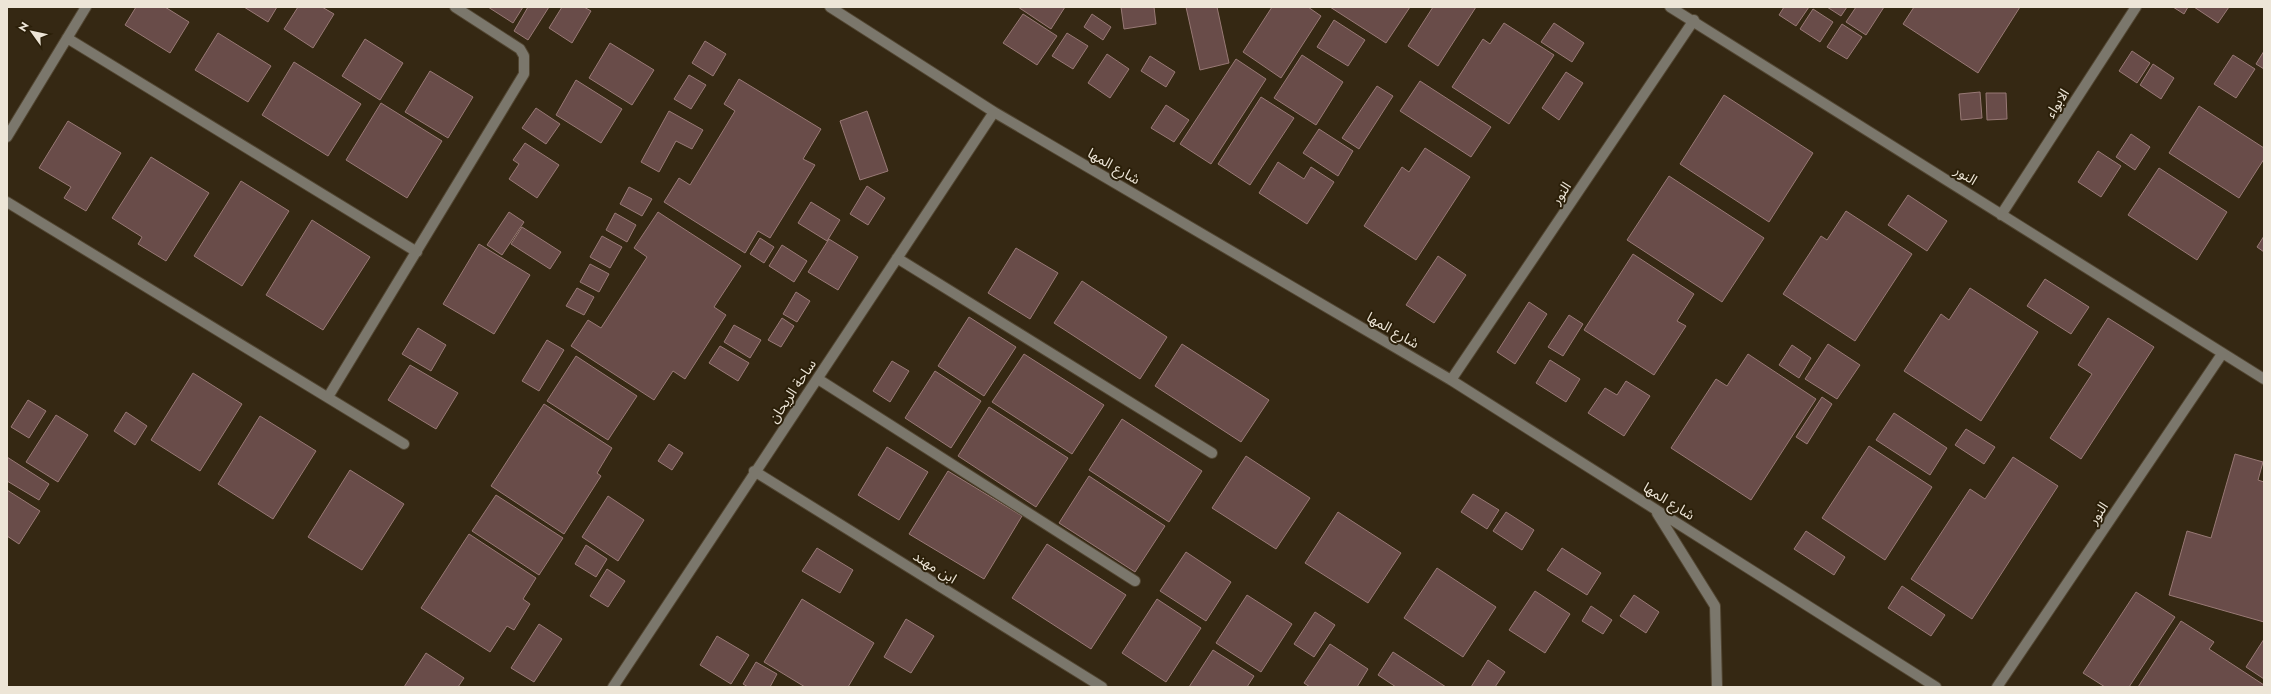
<svg xmlns="http://www.w3.org/2000/svg" width="2271" height="694" viewBox="0 0 2271 694" font-family="Jost,'Noto Sans Arabic',sans-serif">
<style>
.building{fill:#694c49;stroke:#987975}
.lines{fill:none;stroke-linecap:round;stroke-linejoin:round}
.minor-casing{stroke:#524632;stroke-width:12}
.minor{stroke:#7b776c;stroke-width:10}
.labels{text-anchor:middle;stroke-width:4;stroke-linejoin:round;paint-order:stroke}
.street-label{font-size:14px;fill:#ede5d7;stroke:#2b1f09}
</style>
<rect width="100%" height="100%" fill="#352813"/>
<path class="building" d="M136,7H165L189,22L170,53L125,25Z
M244,7H277L268,22Z
M298,7H322L334,14L313,48L284,29Z
M488,7H523L513,23Z
M528,7H549L528,40L514,31Z
M562,7H584L591,11L572,43L549,28Z
M1018,7H1065L1051,29Z
M1121,7H1154L1156,24L1124,29Z
M1186,7H1217L1229,63L1200,70Z
M1272,7H1308L1321,16L1281,78L1243,52Z
M1330,7H1410L1386,43Z
M1433,7H1476L1438,66L1408,46Z
M1784,7H1809L1796,26L1779,15Z
M1827,7H1847L1841,16Z
M1856,7H1884L1866,35L1846,22Z
M1914,7H2020L1978,73L1903,24Z
M2173,7H2188L2184,14Z
M2194,7H2229L2218,23Z
M1813,9L1833,22L1820,42L1800,29Z
M1023,14L1057,36L1037,65L1003,43Z
M1092,14L1111,27L1103,40L1084,27Z
M1334,20L1365,40L1348,66L1317,47Z
M1504,23L1554,55L1509,124L1452,87L1483,39L1490,44Z
M1554,23L1584,43L1572,62L1541,42Z
M1842,24L1862,37L1847,59L1827,47Z
M218,33L271,66L248,102L195,70Z
M1067,33L1088,46L1073,69L1052,56Z
M365,39L403,63L380,100L342,76Z
M705,41L726,54L713,76L692,63Z
M610,43L654,70L632,105L589,78Z
M2132,51L2150,63L2137,83L2119,71Z
M2264,51V69L2256,64Z
M1107,54L1129,69L1110,98L1088,83Z
M1302,55L1343,82L1316,125L1274,98Z
M2233,55L2255,69L2236,98L2214,84Z
M1150,56L1175,72L1166,87L1141,71Z
M1236,59L1266,79L1211,164L1180,144Z
M294,62L361,104L328,156L262,115Z
M2153,64L2174,78L2161,99L2140,85Z
M430,71L473,97L448,138L405,112Z
M1566,72L1583,83L1559,120L1542,108Z
M689,75L706,85L691,109L674,99Z
M739,79L821,129L803,159L815,165L770,238L758,231L745,253L664,202L679,178L690,185L735,111L724,104Z
M576,80L622,109L601,143L556,115Z
M1420,81L1491,127L1471,157L1400,111Z
M1377,86L1393,96L1359,149L1342,138Z
M1980,92L1982,118L1961,120L1959,94Z
M1986,93H2006L2007,119L1987,120Z
M1724,95L1813,153L1769,222L1680,164Z
M1261,97L1294,118L1250,185L1218,164Z
M381,103L442,141L407,198L346,160Z
M1166,105L1189,120L1174,142L1151,128Z
M2199,106L2264,148V159L2239,198L2169,153Z
M536,108L560,124L546,144L522,128Z
M669,111L703,130L692,149L676,141L659,172L641,162Z
M867,111L888,171L860,180L840,121Z
M68,121L121,153L86,211L64,198L71,187L39,168Z
M1319,129L1353,151L1338,176L1303,153Z
M2131,134L2150,147L2135,170L2116,157Z
M525,143L559,165L537,198L509,179L519,164L513,160Z
M1425,148L1470,177L1416,260L1364,226L1402,167L1409,172Z
M2098,151L2121,166L2101,197L2078,182Z
M151,157L209,193L166,261L138,244L142,237L112,218Z
M1278,162L1304,179L1311,167L1334,182L1307,224L1259,193Z
M2159,168L2227,212L2197,260L2128,215Z
M1669,176L1764,238L1722,302L1627,240Z
M241,181L289,211L242,286L194,256Z
M867,186L885,198L868,225L850,214Z
M629,187L652,199L642,216L620,204Z
M1908,195L1947,221L1927,251L1888,225Z
M811,202L840,220L827,241L798,223Z
M1846,211L1912,254L1855,341L1783,294L1821,236L1827,240Z
M509,212L524,222L502,255L487,245Z
M658,212L741,266L714,307L726,315L685,379L673,371L654,400L571,346L588,320L601,328L647,257L634,248Z
M615,213L636,225L627,242L606,230Z
M312,220L370,257L323,330L266,295Z
M522,227L561,252L550,269L511,244Z
M602,236L622,247L610,268L590,257Z
M2264,236V252L2257,247Z
M760,238L774,247L764,263L750,254Z
M829,239L858,257L838,290L808,272Z
M479,244L530,275L494,334L443,304Z
M782,245L807,261L794,282L769,266Z
M1016,248L1058,273L1030,319L988,293Z
M1633,254L1694,294L1677,321L1686,326L1654,375L1584,330Z
M1438,256L1466,275L1434,323L1406,305Z
M590,264L609,274L599,292L580,282Z
M2045,279L2089,307L2071,334L2027,306Z
M1082,281L1167,337L1140,379L1054,323Z
M577,288L594,297L584,315L566,306Z
M1970,288L2038,332L1981,421L1904,371L1941,314L1949,320Z
M796,292L810,301L797,322L783,314Z
M1529,302L1547,314L1515,364L1497,352Z
M1569,315L1583,324L1563,356L1548,347Z
M969,317L1016,347L984,396L938,366Z
M782,318L794,326L781,347L768,340Z
M2108,318L2154,347L2081,459L2050,438L2092,374L2078,365Z
M734,325L761,340L750,358L724,342Z
M418,328L446,345L431,371L402,354Z
M547,340L564,350L539,391L522,381Z
M1182,344L1269,400L1241,442L1155,386Z
M1828,344L1860,365L1837,399L1805,379Z
M1792,345L1811,358L1799,378L1779,365Z
M720,346L749,363L738,381L709,363Z
M1024,354L1104,405L1072,454L992,402Z
M1748,354L1816,399L1751,500L1671,448L1716,379L1727,386Z
M576,356L637,396L608,440L547,401Z
M1550,360L1580,379L1566,402L1536,383Z
M892,361L909,371L890,402L873,391Z
M410,365L458,393L436,429L388,400Z
M935,371L981,401L951,448L905,418Z
M193,373L242,404L200,471L151,440Z
M1626,381L1650,396L1624,436L1588,413L1605,388L1617,395Z
M1822,397L1832,404L1807,444L1796,437Z
M28,400L46,411L29,438L11,427Z
M544,404L612,448L597,473L601,476L564,534L491,486Z
M989,407L1068,458L1036,507L958,456Z
M126,412L147,426L135,445L114,431Z
M1894,413L1947,448L1930,475L1876,440Z
M56,415L88,435L58,482L26,462Z
M260,416L316,451L273,519L218,484Z
M1122,419L1202,471L1169,522L1089,470Z
M1966,429L1995,447L1984,464L1955,445Z
M669,444L683,453L672,470L658,461Z
M1869,446L1932,487L1885,560L1822,518Z
M887,447L928,472L899,520L858,495Z
M2235,454L2263,462L2258,480L2264,482V622L2169,595L2187,531L2211,538Z
M1246,456L1310,498L1276,549L1212,508Z
M7,457L49,484L39,500L7,481Z
M2013,457L2058,486L1972,619L1911,579L1970,489L1985,499Z
M350,470L404,504L362,570L308,537Z
M948,471L1022,516L984,579L909,534Z
M1089,476L1165,526L1135,572L1059,523Z
M7,490L40,511L19,544L7,536Z
M1473,494L1499,510L1487,529L1461,512Z
M496,495L563,538L539,575L472,531Z
M608,496L644,520L618,561L582,537Z
M1338,512L1401,553L1368,603L1305,563Z
M1506,512L1534,530L1522,550L1493,531Z
M1806,531L1845,557L1834,575L1794,549Z
M469,534L536,578L523,599L530,604L514,630L507,626L490,652L421,608Z
M1047,544L1126,595L1091,649L1012,598Z
M586,545L607,559L596,577L575,564Z
M817,548L853,570L840,593L802,571Z
M1562,548L1601,573L1587,595L1547,570Z
M1186,552L1231,582L1206,621L1160,591Z
M1437,568L1496,607L1463,657L1404,618Z
M607,569L625,581L608,607L590,596Z
M1902,586L1945,615L1931,636L1888,608Z
M1535,591L1570,614L1545,653L1509,630Z
M2136,592L2175,617L2129,687H2105L2083,673Z
M1247,595L1292,624L1261,672L1216,643Z
M1634,595L1659,612L1646,633L1620,616Z
M802,599L874,643L848,687H805L764,662Z
M1157,599L1201,628L1166,682L1122,653Z
M1591,606L1612,620L1603,634L1582,621Z
M1315,612L1335,625L1314,657L1294,644Z
M906,619L934,636L911,673L884,657Z
M2181,621L2214,642L2209,649L2264,685V687H2138Z
M539,624L562,639L534,682L511,668Z
M717,636L749,655L731,684L700,665Z
M2264,639V679L2246,667Z
M1330,644L1368,669L1357,687H1310L1304,683Z
M1213,650L1254,676L1247,687H1189Z
M1393,652L1446,687H1396L1378,675Z
M426,653L464,678L458,687H404Z
M1488,660L1505,672L1495,687H1471Z
M756,662L777,674L770,687H748L743,684Z"/>
<g class="lines">
<defs>
<path id="minor" d="M830,7L994,112L1451,380L1936,687
M1670,7L2264,379
M67,38L417,252
M7,137L86,7
M7,202L404,444
M2001,215L2136,7
M897,258L1212,453
M818,379L1135,581
M1451,380L1694,20
M328,397L524,74V56L520,49L455,7
M754,471L1102,687
M1657,513L1715,606L1717,687
M613,687C739,494 867,303 994,112
M1997,687L2222,354"/>
</defs>
<use href="#minor" class="minor-casing"/>
<use href="#minor" class="minor"/>
</g>
<g class="labels">
<g class="street-label">
<text transform="translate(2057 103) rotate(-57)" y="5">الابواء</text>
<text transform="translate(1114 166) rotate(30)" y="5">شارع المها</text>
<text transform="translate(1966 175) rotate(32)" y="5">النور</text>
<text transform="translate(1561 193) rotate(-56)" y="5">النور</text>
<text transform="translate(1393 330) rotate(30)" y="5">شارع المها</text>
<text transform="translate(792 391) rotate(-56)" y="5">ساحة الريحان</text>
<text transform="translate(1669 501) rotate(32)" y="5">شارع المها</text>
<text transform="translate(2098 513) rotate(-56)" y="5">النور</text>
<text transform="translate(935 567) rotate(32)" y="5">ابن مهند</text>
</g>
</g>
<rect width="2271" height="694" fill="none" stroke="#ede5d7" stroke-width="16"/>
<g transform="translate(32 32) rotate(303)" stroke="#2b1f09" stroke-width="3" paint-order="stroke">
<path d="M0-3L7 15L0 10L-7 15Z" fill="#ede5d7"/>
<text y="-6" font-size="11" font-weight="bold" text-anchor="middle" fill="#ede5d7">N</text>
</g>
</svg>
